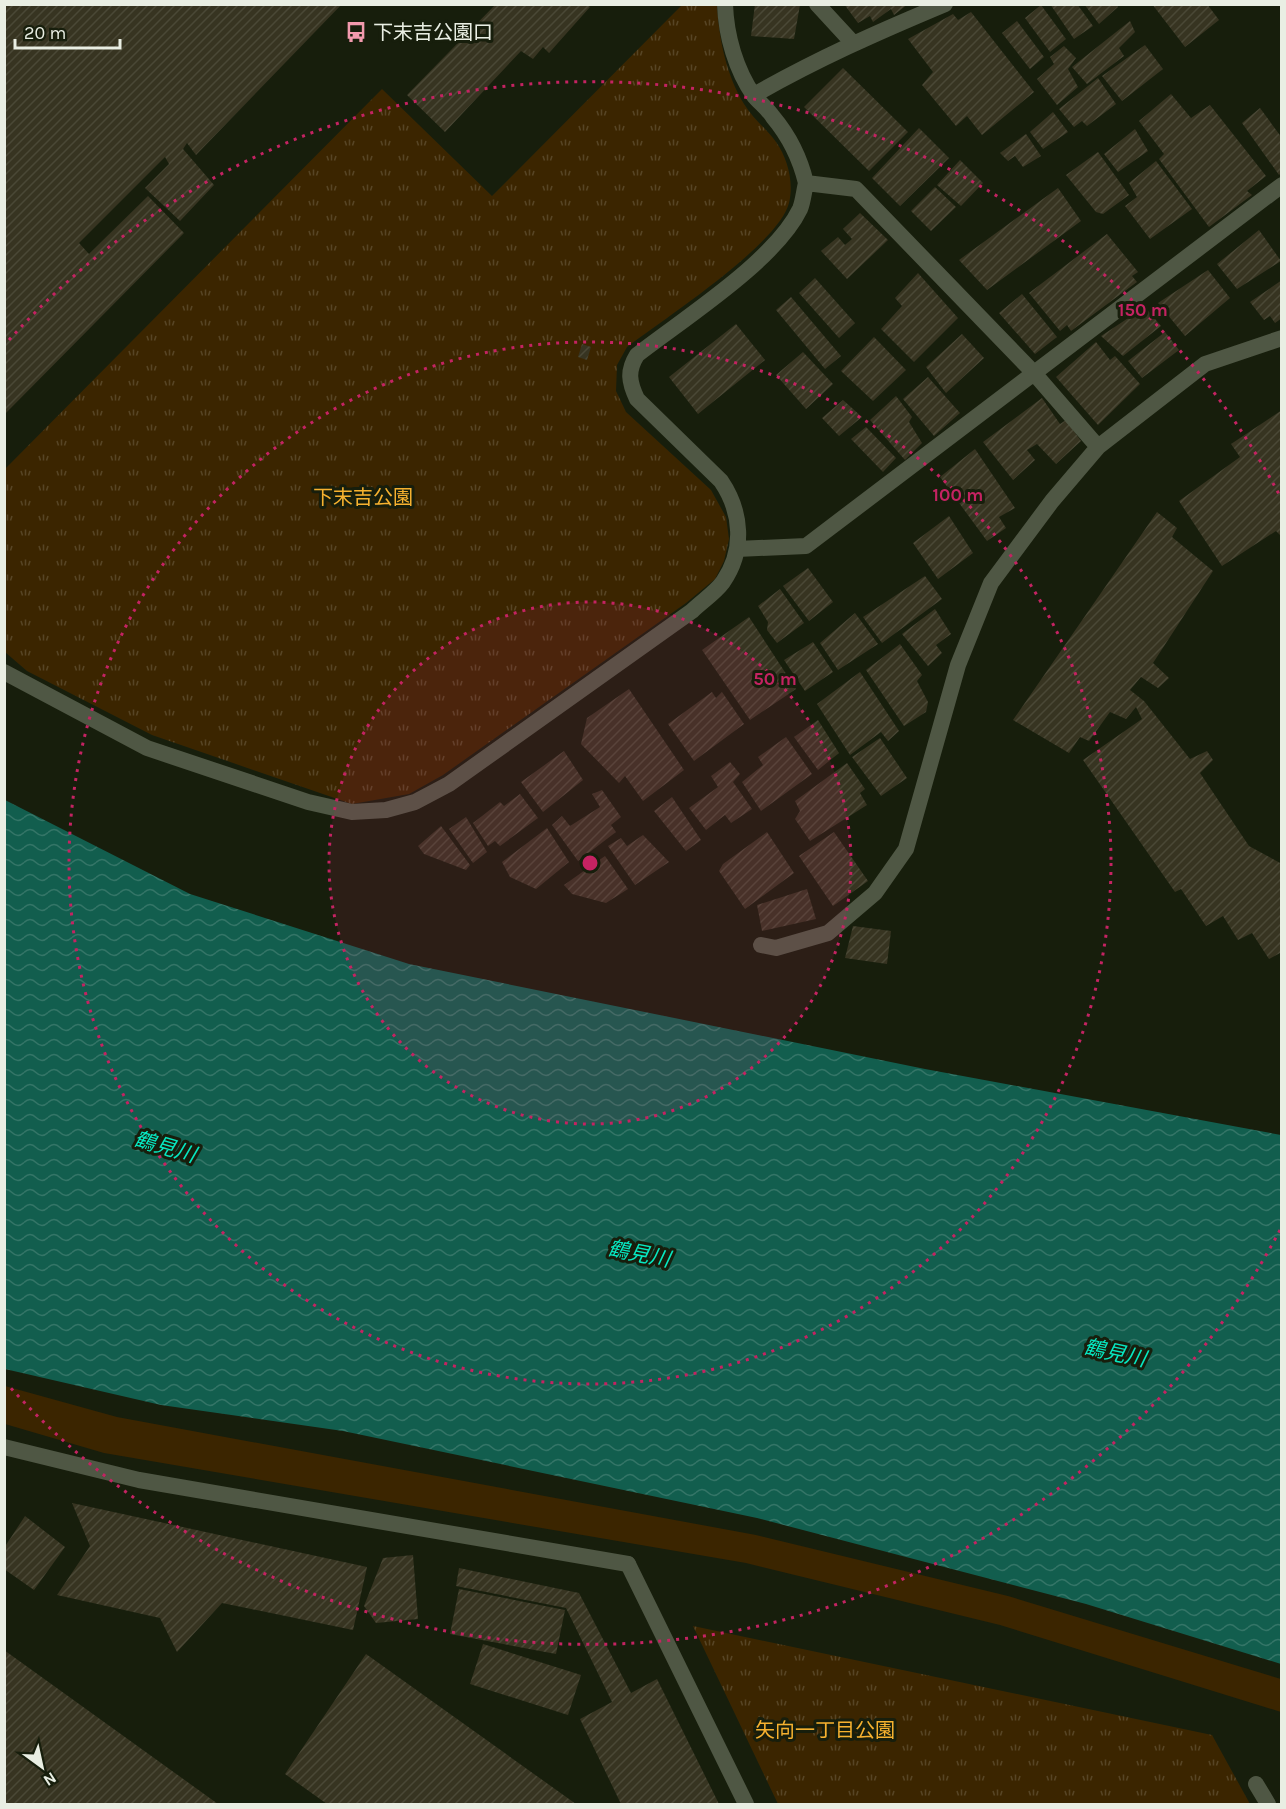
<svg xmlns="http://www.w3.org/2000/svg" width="1286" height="1809" viewBox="0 0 1286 1809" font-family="Karla,'Noto Sans JP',sans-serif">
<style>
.green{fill:#3b2500}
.park{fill:url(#park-tufts)}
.water{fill:url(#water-waves)}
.building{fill:url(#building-hatch)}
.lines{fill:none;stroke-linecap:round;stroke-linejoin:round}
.minor{stroke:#4f5744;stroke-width:16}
.tertiary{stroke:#4f5744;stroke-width:16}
.ring{fill:none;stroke:#c42362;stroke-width:3;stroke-dasharray:3 6}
.labels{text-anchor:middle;stroke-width:6;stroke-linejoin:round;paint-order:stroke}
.poi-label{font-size:20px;fill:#e9eee3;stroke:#171e0c;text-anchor:start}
.park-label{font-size:20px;fill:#f6b12f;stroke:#171e0c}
.water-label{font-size:21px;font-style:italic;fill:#07e7c1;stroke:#171e0c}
.centre{fill:#c42362;stroke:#171e0c;stroke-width:3}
.ring-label{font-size:18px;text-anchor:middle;font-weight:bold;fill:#c42362;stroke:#171e0c;stroke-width:6;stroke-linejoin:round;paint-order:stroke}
</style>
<defs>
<pattern id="park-tufts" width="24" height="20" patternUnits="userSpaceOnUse" patternTransform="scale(1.5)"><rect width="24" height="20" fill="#3b2500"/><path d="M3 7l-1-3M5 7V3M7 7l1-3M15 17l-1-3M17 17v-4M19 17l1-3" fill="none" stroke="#574525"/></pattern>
<pattern id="water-waves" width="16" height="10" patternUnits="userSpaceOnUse" patternTransform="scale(1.5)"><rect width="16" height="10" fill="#125e4e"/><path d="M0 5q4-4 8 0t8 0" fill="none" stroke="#347567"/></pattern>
<pattern id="building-hatch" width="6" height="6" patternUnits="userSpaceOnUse" patternTransform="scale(1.5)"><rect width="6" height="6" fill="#373421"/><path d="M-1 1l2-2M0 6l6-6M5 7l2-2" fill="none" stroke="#4a4836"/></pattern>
</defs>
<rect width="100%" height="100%" fill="#171e0c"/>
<path class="green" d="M5,1386L117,1417L756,1535L1008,1596L1281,1679V1712L1000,1625L746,1563L104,1453L5,1424Z"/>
<path class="park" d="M682,5H717C719,39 726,74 744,104C753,119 767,129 776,142C788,159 794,183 789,203C778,245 665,318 627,347L617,365L616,391L626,412L711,490L726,517L729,539L724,561L715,579L686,603L443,775L409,794L352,804L152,735L27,671L5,652L4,470L382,89L492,196Z
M693,1626L1212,1735L1250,1804H778Z"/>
<path class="water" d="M5,800L190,894L409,964L925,1069L1281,1135V1664L1086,1604L757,1518L343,1431L161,1405L5,1369Z"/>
<path class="building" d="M4,4H342L196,155L187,143L183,149L214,185L180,221L145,188L169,164L165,157L79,243L89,254L148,196L184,233L4,415Z
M496,4H587L590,7L549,53L543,47L533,59L521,51L445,132L407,95Z
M755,4L800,5L794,39L751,36Z
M844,4H908L894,15L891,9L873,22L870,16L858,23Z
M1050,4H1077L1093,26L1074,39Z
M1084,4H1116L1118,7L1099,24Z
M1152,4H1207L1219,20L1185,47Z
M1041,5L1066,39L1050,52L1025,18Z
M971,12L1034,92L982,135L967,116L956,126L922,85L933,72L908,39L953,14L958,20Z
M1017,21L1044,57L1030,69L1002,33Z
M1130,21L1135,32L1119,48L1124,56L1087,84L1072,67Z
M1145,45L1163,69L1122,101L1102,76Z
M1064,46L1076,58L1068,69L1078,87L1057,105L1037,79L1054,64L1050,57Z
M843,68L908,132L869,171L804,107Z
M1098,78L1116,104L1087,126L1082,121L1074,127L1059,109Z
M1171,94L1191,118L1210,105L1266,176L1247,191L1252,195L1209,227L1159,159L1164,154L1139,121Z
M1260,108L1282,138V172L1279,175L1242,123Z
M1053,112L1068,132L1043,149L1030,132Z
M919,128L949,158L900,206L872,178Z
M1135,129L1148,151L1118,172L1104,154Z
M1026,134L1041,156L1023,167L1015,156L1008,161L1000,153Z
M1098,152L1129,195L1103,214L1096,212L1066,175Z
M960,160L983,183L961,206L937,185Z
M1156,161L1192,209L1150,239L1125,206L1137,197L1129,183Z
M935,187L956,207L931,231L911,211Z
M1058,188L1081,221L987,290L959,260Z
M860,213L888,240L847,279L821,251L838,237L845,245L852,239L843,229Z
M1259,230L1281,261L1237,289L1217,264Z
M1107,234L1138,272L1132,276L1137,282L1071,331L1067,325L1060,331L1029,293Z
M1208,270L1230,298L1185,336L1158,303Z
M918,273L958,318L914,362L881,329L902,306L895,298Z
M815,278L855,323L839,338L799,293Z
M1282,280V318L1275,323L1270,316L1264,320L1250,302Z
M1022,294L1057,337L1035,354L999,313Z
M791,297L841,356L825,369L776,310Z
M1145,307L1161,326L1123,356L1101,336Z
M736,324L765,360L698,414L669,377Z
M1165,332L1179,350L1142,378L1128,361Z
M962,334L984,358L946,393L926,367Z
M874,337L906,370L873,401L841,371Z
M1096,342L1110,360L1115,356L1140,384L1098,425L1056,377Z
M582,344L591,347L587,360L578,357Z
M803,352L833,384L806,409L776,375Z
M928,377L960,413L934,436L903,399Z
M896,396L912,417L909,422L922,443L905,460L870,420Z
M1042,398L1060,424L1066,420L1081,441L1056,464L1037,444L1027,450L1035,460L1013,480L983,442Z
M843,400L862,417L839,436L822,418Z
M1282,410V537L1276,531L1222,566L1179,501L1240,457L1231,444Z
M866,427L896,458L883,472L851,439Z
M975,449L1015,508L999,517L1006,528L987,541L940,477Z
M1157,512L1177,528L1172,537L1213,571L1153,663L1169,678L1158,688L1141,677L1130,690L1144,701L1190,759L1207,751L1213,760L1200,773L1249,846L1282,864V952L1269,959L1252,933L1238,940L1223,916L1206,926L1181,889L1175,892L1083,760L1142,719L1136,707L1126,719L1110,712L1089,741L1080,737L1069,753L1013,720Z
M949,516L973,553L938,579L913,543Z
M808,568L833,602L809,621L783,586Z
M925,576L942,599L882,643L863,617Z
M780,589L804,623L777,643L767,630L768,622L758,606Z
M935,609L951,634L936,645L942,653L928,666L902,634Z
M855,613L878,644L838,670L820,643Z
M749,617L796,689L750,720L702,650Z
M813,642L833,672L805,691L784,660Z
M900,644L922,675L917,681L928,702L926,712L904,726L866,670Z
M860,672L899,731L888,741L881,732L850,755L817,704Z
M629,689L684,770L643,801L625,776L619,783L581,744L587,718Z
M712,692L716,698L722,692L744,724L694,761L668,724Z
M818,720L839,753L818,770L794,737Z
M786,737L812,774L761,811L742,782L763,765L758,757Z
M880,738L907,778L881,796L852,757Z
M564,751L583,780L543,812L521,782Z
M730,762L740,774L733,782L752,809L731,823L725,815L706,830L689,808L718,787L711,776Z
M847,763L865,789L860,793L867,805L810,841L795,819L800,811L795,801Z
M602,790L621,817L611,825L616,832L578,861L552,825L562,816L570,826L600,807L592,794Z
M520,794L538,818L500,846L495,841L488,846L473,823L500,802L504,806Z
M672,797L701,840L686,851L654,811Z
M466,817L487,852L473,863L449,829Z
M441,826L470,865L466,870L424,854L418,846Z
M547,828L569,862L536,889L510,877L502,862Z
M767,832L794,873L745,909L719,871L723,864Z
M834,832L868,881L833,906L799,856Z
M643,835L669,862L635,885L608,846L621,838L627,846Z
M605,856L628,889L606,903L572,894L564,885Z
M807,889L816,919L762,931L757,905Z
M853,926L891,931L887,964L845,958Z
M72,1503L367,1567L353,1630L222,1603L177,1652L160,1618L57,1595L90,1546Z
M25,1516L65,1547L34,1590L4,1569V1548Z
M413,1555L418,1619L376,1623L364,1606L383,1558Z
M459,1568L579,1593L631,1693L657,1679L719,1804H621L580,1719L612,1702L566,1608L456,1586Z
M459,1589L565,1610L556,1654L450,1634Z
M483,1644L581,1675L568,1715L470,1684Z
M4,1650L218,1804H4Z
M366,1654L576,1804H327L285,1774Z"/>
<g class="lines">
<path class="minor" d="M725,4C726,36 736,70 754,96C760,103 768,109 773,117C789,136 800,158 806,183L856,189L1033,372L1098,447
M817,4L852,42
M754,95C817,59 878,32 945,4
M737,549L806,546L1282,185
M4,672L147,748L308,802L352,812L386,810L415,802L449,784L692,611C701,602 715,593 723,582C745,550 742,512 721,481L637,399C629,382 627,371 637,355C683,319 775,261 800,209C803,202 804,191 806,183
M761,945L776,948L828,933L875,893L906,849L958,665L991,583L1052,501L1098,447L1205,364L1282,338
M628,1564L746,1804
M1256,1784L1268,1804"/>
<path class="tertiary" d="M4,1447L139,1480L628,1564"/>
</g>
<circle cx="590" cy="863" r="261" fill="#c42362" fill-opacity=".12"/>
<g class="ring">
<circle cx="590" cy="863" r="261"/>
<circle cx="590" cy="863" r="521"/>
<path d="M1280 1230A782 782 0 0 1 9 1386M9 340A782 782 0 0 1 1280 496"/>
</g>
<defs>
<symbol id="bus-bare" viewBox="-9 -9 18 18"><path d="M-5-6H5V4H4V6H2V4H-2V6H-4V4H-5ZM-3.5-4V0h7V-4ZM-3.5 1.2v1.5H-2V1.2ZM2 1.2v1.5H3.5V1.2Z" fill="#f29aae" stroke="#171e0c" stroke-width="2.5" paint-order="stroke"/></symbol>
</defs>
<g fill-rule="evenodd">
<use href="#bus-bare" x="341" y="17" width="30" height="30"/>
</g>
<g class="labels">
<g class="poi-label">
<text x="373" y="39">下末吉公園口</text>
</g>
<g class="park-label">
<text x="363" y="504">下末吉公園</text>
<text x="825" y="1737">矢向一丁目公園</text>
</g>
<g class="water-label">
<text transform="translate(165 1147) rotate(16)" y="7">鶴見川</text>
<text transform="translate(639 1254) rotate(11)" y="7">鶴見川</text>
<text transform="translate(1115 1353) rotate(12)" y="7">鶴見川</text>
</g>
</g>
<circle cx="590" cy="863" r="9" class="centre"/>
<g class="ring-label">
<text x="1143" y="316">150 m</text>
<text x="958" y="501">100 m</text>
<text x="775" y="685">50 m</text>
</g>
<rect width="1286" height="1809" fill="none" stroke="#e9eee3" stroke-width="12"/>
<g transform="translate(42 1767) rotate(147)" stroke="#171e0c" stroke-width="4.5" paint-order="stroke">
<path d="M0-4.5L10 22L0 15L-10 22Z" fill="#e9eee3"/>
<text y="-9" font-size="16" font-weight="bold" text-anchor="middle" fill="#e9eee3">N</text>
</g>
<path d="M15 39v9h105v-9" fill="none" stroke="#e9eee3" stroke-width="3"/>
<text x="24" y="39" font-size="18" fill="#e9eee3" stroke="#171e0c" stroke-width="4.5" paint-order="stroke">20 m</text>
</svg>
